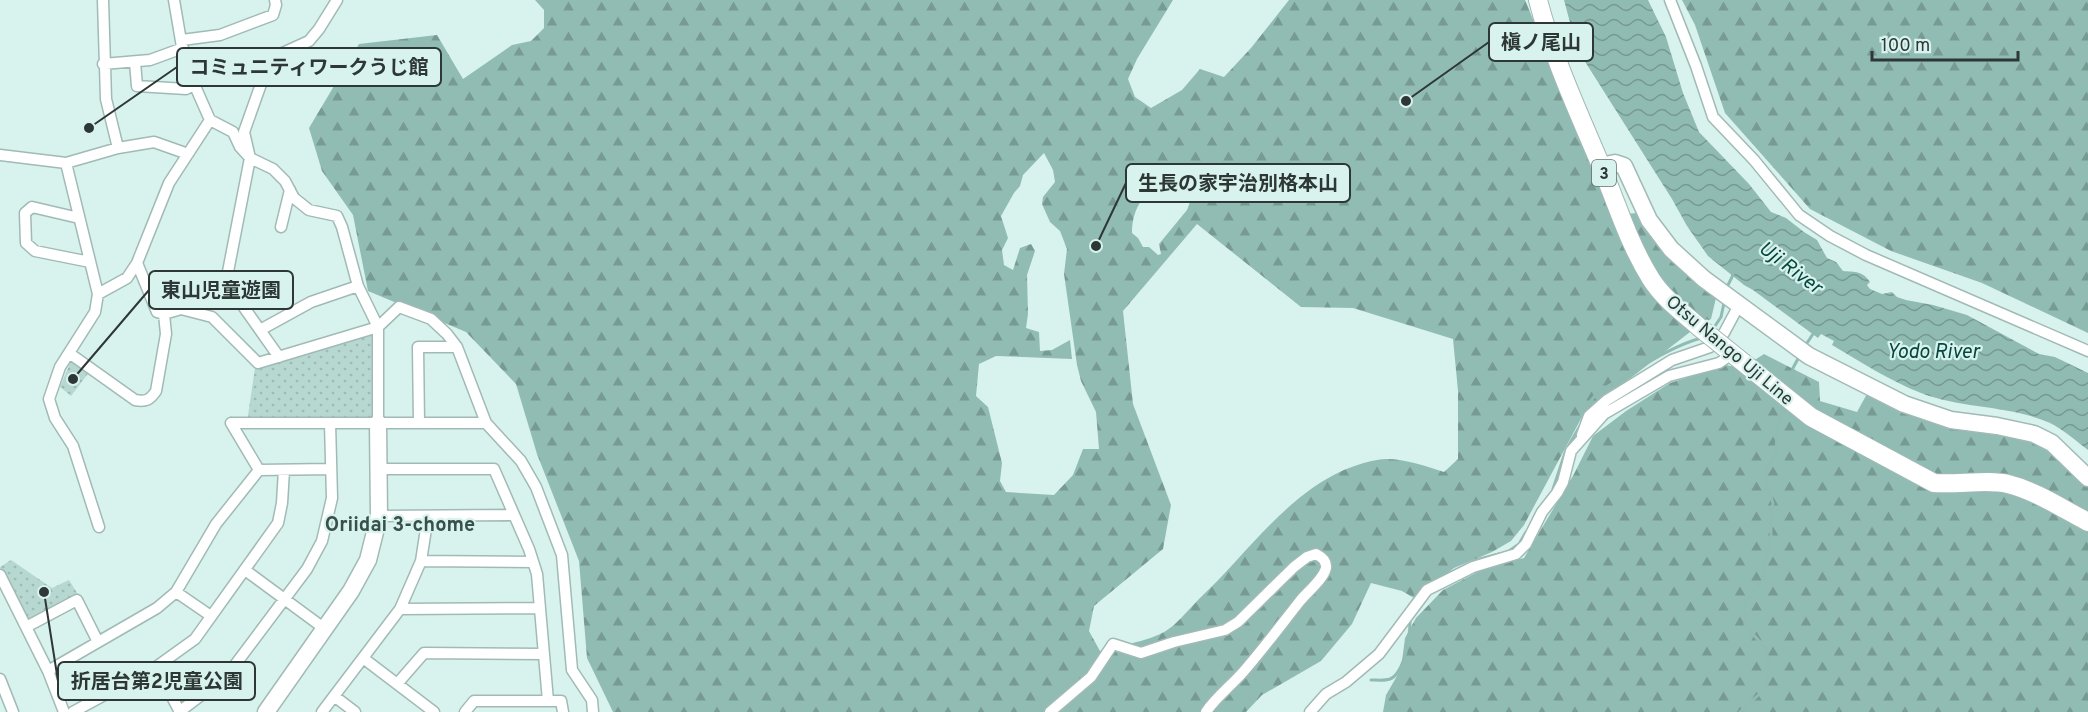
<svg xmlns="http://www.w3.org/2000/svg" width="2088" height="712" viewBox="0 0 2088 712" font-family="Overpass,'Noto Sans JP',sans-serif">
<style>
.forest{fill:url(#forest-firs);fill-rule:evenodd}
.park{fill:url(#park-dots)}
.water{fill:url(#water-waves)}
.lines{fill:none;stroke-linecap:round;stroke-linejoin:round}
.stream{stroke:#90bbb3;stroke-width:3}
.street-casing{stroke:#a1bab5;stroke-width:13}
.secondary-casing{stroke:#a1bab5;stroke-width:19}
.primary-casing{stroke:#a1bab5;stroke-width:20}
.street{stroke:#fff;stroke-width:10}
.secondary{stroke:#fff;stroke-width:16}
.primary{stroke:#fff;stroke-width:18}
.primary-bridge-casing{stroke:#a1bab5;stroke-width:20;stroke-linecap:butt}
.primary-bridge{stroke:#fff;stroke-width:18}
.labels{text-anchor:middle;stroke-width:4.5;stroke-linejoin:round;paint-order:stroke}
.shield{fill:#d8f3ee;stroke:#606f6c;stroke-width:1.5}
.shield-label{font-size:16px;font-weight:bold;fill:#2d3735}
.street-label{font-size:18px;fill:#2d3735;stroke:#d8f3ee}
.water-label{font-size:20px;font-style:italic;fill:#05463f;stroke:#d8f3ee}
.neighbourhood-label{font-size:20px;font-weight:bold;fill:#384f4a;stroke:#d8f3ee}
.leader{fill:none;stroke:#2d3735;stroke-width:2}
.callout-dot{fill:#2d3735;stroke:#d8f3ee;stroke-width:2}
.callout{fill:#d8f3ee;stroke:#2d3735;stroke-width:2}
.callout-label{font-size:20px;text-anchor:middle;font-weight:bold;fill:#2d3735}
</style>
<defs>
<pattern id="forest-firs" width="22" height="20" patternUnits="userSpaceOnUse" patternTransform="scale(1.5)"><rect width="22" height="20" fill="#91bcb4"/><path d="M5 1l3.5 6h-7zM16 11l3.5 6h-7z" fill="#779a93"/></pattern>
<pattern id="park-dots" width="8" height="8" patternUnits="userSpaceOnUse" patternTransform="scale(1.5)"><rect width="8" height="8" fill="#b6d8d1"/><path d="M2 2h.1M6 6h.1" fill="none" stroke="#9dbab4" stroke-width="1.8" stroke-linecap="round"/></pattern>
<pattern id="water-waves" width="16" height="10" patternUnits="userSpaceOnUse" patternTransform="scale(1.5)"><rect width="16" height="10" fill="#90bbb3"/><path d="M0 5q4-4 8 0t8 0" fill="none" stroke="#769992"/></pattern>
</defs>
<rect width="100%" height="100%" fill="#d8f3ee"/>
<path class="forest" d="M535,0H1173L1137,59L1128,79L1135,97L1151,108L1182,90L1200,69L1224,77L1251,48L1289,0H1525L1614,215L1637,213L1716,298L1711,319L1690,332L1583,415L1524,525L1511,541L1492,552L1454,568L1414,598L1402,591L1371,583L1352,624L1321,661L1262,695L1246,712H613L587,658L579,561L537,454L516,384L466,332L368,291L353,215L322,171L309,128L359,44L437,35L463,79L512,45L531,41L544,28V10ZM1044,153L1053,170L1055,182L1043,197L1042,204L1050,222L1060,231L1067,249L1064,274L1077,365L1081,381L1096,412L1099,449H1083L1073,475L1054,495L1006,492L1000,481L1002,463L988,407L976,396L979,364L996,356L1072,359L1070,340L1052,350L1040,351L1039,332L1026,328L1028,314L1027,275L1035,251L1031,244L1020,248L1013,270L1004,265L1002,250L1008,238L1001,216L1014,193L1020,186L1023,175ZM1166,175L1191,199L1187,210L1159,244L1161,254L1158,255L1149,247H1143L1138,238L1132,233C1132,206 1146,192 1166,175ZM1197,224L1301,307L1353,308L1453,339L1458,391V459L1444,472C1425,466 1396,456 1377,460C1299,474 1253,549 1199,599C1189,609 1174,628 1162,633C1148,641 1117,646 1100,651L1089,631L1094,606L1163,549L1171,505L1133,404L1123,311Z
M1682,0H2088V333L1982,283L1891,251L1810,209L1725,113L1695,25Z
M1764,354L1819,382L1820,401L1857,412L1868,392L2032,441L2088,478V712H1383L1386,695L1401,669L1405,638L1416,618L1443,590L1487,567L1524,558L1574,474L1593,436L1626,411L1670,383L1726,365L1742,368Z"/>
<path class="park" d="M375,331L373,417L371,421L247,422L255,368Z
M77,362L90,371L71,396L60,387L70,363Z
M11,560L52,588L69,580L79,596L28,622L0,567Z"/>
<path class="water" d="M1564,0H1648L1666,37L1683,93L1699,132L1749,184L1771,212L1786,218L1804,232L1817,240L1827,258L1836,262L1843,271C1855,272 1863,271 1870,282L1867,285L1870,289L1882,294L1892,292L1897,297L1906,300L1933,305L1967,315L2039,354L2055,357L2088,373V450C2076,441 2064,430 2050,423C2010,405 1962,409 1921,393C1890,381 1861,362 1832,345L1834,341L1821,334L1818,338L1753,290L1744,285L1708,256L1687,226L1672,199L1577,49Z"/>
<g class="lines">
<path class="stream" d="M1727,287L1733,275
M1713,329L1721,317L1724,303
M1805,346L1815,331
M1790,390L1793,368L1799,357
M1584,415C1587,409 1589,402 1593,398C1601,388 1614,383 1624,377C1649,362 1673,346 1701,338
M1553,489L1566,450L1580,426
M1509,551L1519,544L1526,532
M1431,582L1476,560L1499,554
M1415,593L1426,586
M1371,680C1377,680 1384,681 1390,679C1405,673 1410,635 1410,621
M1740,712L1766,688L1769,669L1766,649L1745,625V604L1763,580L1765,561L1771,538V516L1773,503L1766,482V469L1776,455L1777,431L1785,405"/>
<defs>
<path id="street" d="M103,0L106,99L118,148
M337,0L319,29L309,41L276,56L266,70L244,132L250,158L273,169L285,181L294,198L309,210L337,216L342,227L358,286L378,327V423
M1670,0L1696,66L1713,117L1754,160L1799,215L1830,236L1866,255L2088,351
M182,40L220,35L273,15L276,5L275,0
M135,62L137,86L186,89L194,85
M103,64L150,60L183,48
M210,120L233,132L240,147L250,158L226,282L279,357
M0,155L66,163L118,148L154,142L188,154
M66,163L98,294
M79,218L32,207L25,213L26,243L35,251L90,262
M281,227L290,190
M137,263L157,312L164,314L181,309L212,317L258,363L378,327L399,307L431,319L447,334L457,347
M260,330L311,302L358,286
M69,353L135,400C146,402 150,400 156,391L166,334L164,314
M231,423H486
M231,423L259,470L331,469
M419,423L418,347H457L486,423L521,461L536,487L562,555L572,670L592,700L593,712
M1582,435L1589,416L1607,400L1672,360L1710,347L1724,333L1739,305
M379,469H494L529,549L537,574L548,701
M379,516L513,515
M99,527L73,446L55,418L49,399L60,367L95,312L98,294L127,278L137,263L169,183L210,120L195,86L183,53L174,0
M421,561L533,562
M245,570L325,629
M0,575L48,671L64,712
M176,592L211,616
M400,609L540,608
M26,627L77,600L98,642
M363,658L434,712
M156,667L180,712
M48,671L157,608L176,592L216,524L259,470
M0,679L13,712
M397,684L424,653L544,654
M334,696L355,712
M73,712L156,667L195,639L278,523L282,503L284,470
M179,712L208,690L235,665L307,569L322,541L332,498L330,423
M322,712L400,609L421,561L428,516
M465,712L474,701H561L563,712
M1050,712L1091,677L1113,644L1141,653L1174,642L1225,630L1238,622L1294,567L1307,557L1316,554C1322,557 1327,561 1326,568C1323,580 1307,592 1300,601C1281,625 1264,648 1244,671C1232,685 1216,697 1206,712
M1310,712L1326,694L1346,682L1379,654L1427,590L1473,567L1516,554L1526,544L1542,512L1557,493L1563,482L1571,451L1604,414L1669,376L1719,363L1732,354"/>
<path id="secondary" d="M1601,166L1615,163L1624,166L1649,220L1671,249L1704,279L1809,356L1904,404L1951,420L1997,426L2034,434L2052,443L2088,478
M266,712L351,591L368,560L379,516L378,423"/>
<path id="primary" d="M1538,0C1553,58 1578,111 1601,166C1617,204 1629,244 1651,279C1663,298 1682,312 1699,327
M1724,347L1811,417L1934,483C1956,485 1989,479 2008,484C2036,491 2063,509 2088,522"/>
</defs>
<use href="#street" class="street-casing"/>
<use href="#secondary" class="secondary-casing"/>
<use href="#primary" class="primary-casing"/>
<use href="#street" class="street"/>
<use href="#secondary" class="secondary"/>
<use href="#primary" class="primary"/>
<defs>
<path id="primary-bridge" d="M1699,327L1724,347"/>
</defs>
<use href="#primary-bridge" class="primary-bridge-casing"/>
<use href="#primary-bridge" class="primary-bridge"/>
</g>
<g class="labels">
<rect class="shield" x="1592" y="160" width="24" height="26" rx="4.5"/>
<g class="shield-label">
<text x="1604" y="179">3</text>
</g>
<g class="street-label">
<text transform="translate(1730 350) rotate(40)" y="6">Otsu Nango Uji Line</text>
</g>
<g class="water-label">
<text transform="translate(1791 267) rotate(37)" y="7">Uji River</text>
<text x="1933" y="358">Yodo River</text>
</g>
<g class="neighbourhood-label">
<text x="400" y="531">Oriidai 3-chome</text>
</g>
</g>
<path class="leader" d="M1406 101L1489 42M89 128L177 67M1096 246L1126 183M73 379L149 290M44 592L58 681"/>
<g class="callout-dot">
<circle cx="1406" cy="101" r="6"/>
<circle cx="89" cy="128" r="6"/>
<circle cx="1096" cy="246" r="6"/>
<circle cx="73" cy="379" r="6"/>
<circle cx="44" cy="592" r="6"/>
</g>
<g class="callout">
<rect x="1489" y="23" width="104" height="38" rx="6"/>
<rect x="177" y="48" width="264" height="38" rx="6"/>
<rect x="1126" y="164" width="224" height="38" rx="6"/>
<rect x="149" y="271" width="144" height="38" rx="6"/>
<rect x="58" y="662" width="197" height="38" rx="6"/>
</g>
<g class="callout-label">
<text x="1541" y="49">槇ノ尾山</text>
<text x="309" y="74">コミュニティワークうじ館</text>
<text x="1238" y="190">生長の家宇治別格本山</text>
<text x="221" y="297">東山児童遊園</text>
<text x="157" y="688">折居台第2児童公園</text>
</g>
<path d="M1872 51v9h146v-9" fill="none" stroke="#2d3735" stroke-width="3"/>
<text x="1881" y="51" font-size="18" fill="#2d3735" stroke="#d8f3ee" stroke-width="4.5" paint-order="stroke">100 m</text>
</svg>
